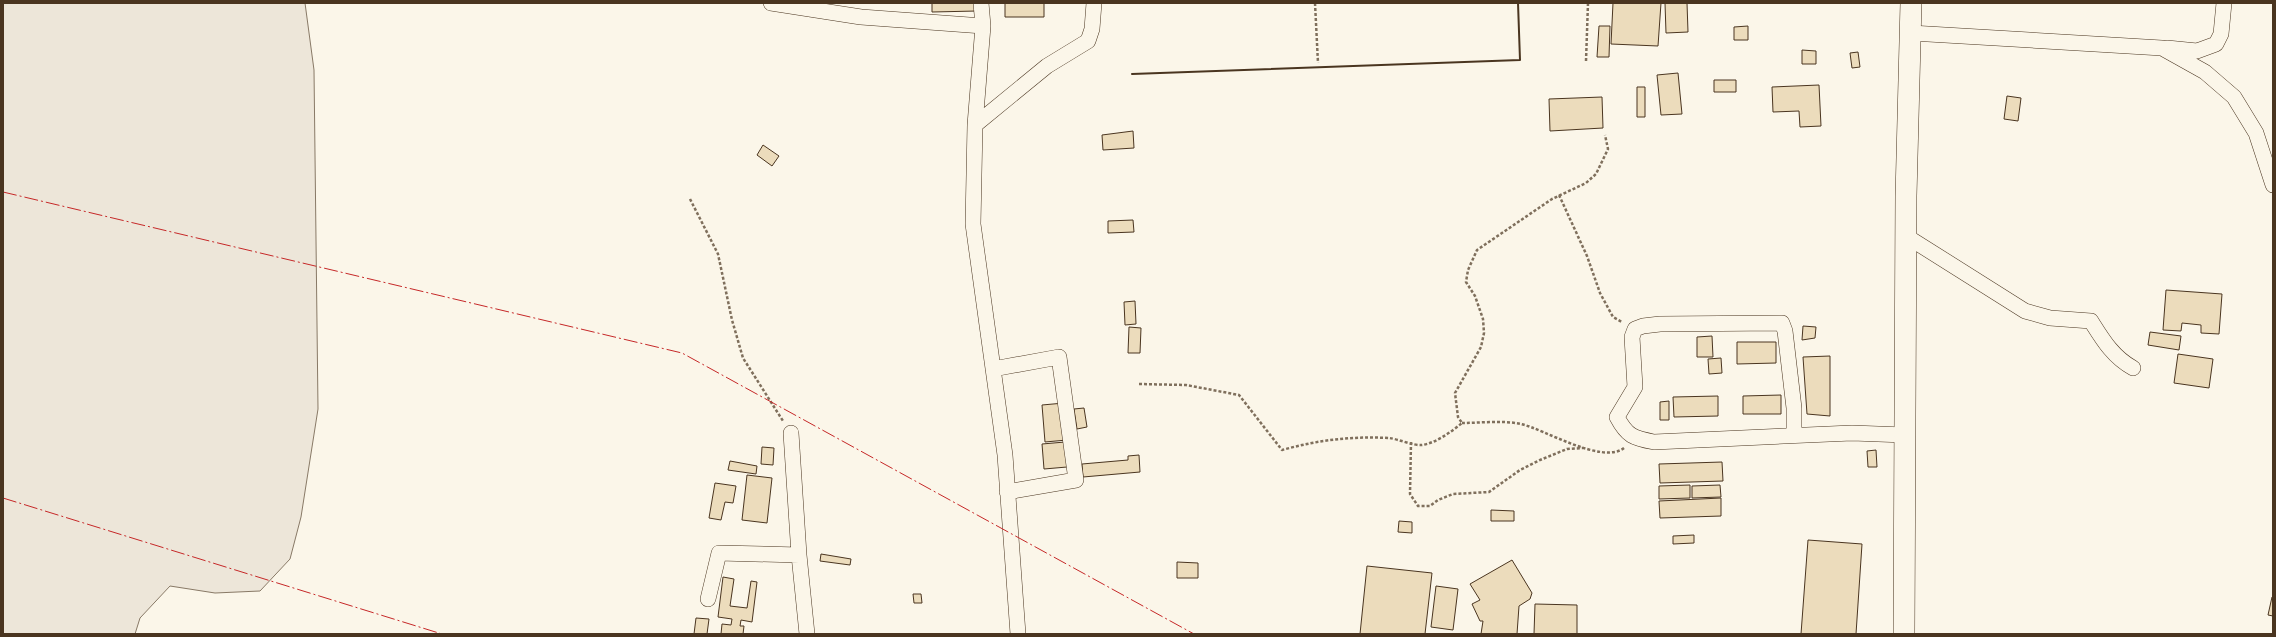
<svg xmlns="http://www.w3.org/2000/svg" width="2276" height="637" viewBox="0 0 2276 637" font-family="Ubuntu,sans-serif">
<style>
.green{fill:#ede6d9;stroke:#887966}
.building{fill:#ecdcbc;stroke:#4a3520}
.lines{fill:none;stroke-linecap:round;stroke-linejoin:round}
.street-casing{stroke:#4a3520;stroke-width:16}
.secondary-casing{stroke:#4a3520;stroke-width:22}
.path{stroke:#7f6f5c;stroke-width:2.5;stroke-dasharray:3 2;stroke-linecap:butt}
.street{stroke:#fbf6e9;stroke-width:15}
.secondary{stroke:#fbf6e9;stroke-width:21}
.wall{stroke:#4a3520;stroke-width:2}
.power{stroke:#c62828;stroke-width:1;stroke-dasharray:14 3 2 3;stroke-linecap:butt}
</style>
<rect width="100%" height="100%" fill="#fbf6e9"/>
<path class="green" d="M3,3H305L314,70L318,409L301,517L290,559L260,591L215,593L170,586L140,618L135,634H3Z"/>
<path class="building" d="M932,3H977V11L932,12Z
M1005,3H1044V17H1005Z
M1613,3H1661L1658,46L1611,44Z
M1665,3H1687L1688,32L1666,33Z
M1599,26H1610L1609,57H1597Z
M1748,26V40H1734V27Z
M1802,50L1816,51V64H1802Z
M1858,52L1860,67L1852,68L1850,53Z
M1678,73L1682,114L1661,115L1657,75Z
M1714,80H1736V92H1714Z
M1819,85L1821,126L1800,127L1799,111L1773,112L1772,87Z
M1637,87H1645V117H1637Z
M2007,96L2021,98L2018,121L2004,119Z
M1602,97L1603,128L1550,131L1549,99Z
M1133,131L1134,148L1103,150L1102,135Z
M763,145L779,156L772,166L757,155Z
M1133,220L1134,232L1108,233V221Z
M2166,290L2222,294L2219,334L2201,333V325L2182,323L2181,331L2163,330Z
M1135,301L1136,324L1125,325L1124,302Z
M1803,326L1816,327L1815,338L1802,340Z
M1129,327L1141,328L1140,353H1128Z
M2150,332L2181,336L2179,350L2148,345Z
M1712,336L1713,357H1697V337Z
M1737,342H1776V363L1737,364Z
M2178,354L2213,359L2209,388L2174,383Z
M1830,356V416L1807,414L1803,357Z
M1721,358L1722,373L1709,374L1708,359Z
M1781,395V414H1743V396Z
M1718,396V416L1674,417L1673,397Z
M1669,401V420H1660V402Z
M1064,403L1067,440L1045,442L1042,405Z
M1084,408L1087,427L1077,429L1074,409Z
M1065,442L1067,467L1044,469L1042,444Z
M762,447L774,448L773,465L761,464Z
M1876,450L1877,467H1868L1867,451Z
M1139,455L1140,472L1083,477L1082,464L1128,460V456Z
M730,461L757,466L756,474L728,470Z
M1722,462L1723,481L1660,483L1659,464Z
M747,475L772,478L767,523L742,520Z
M715,483L736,486L733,503L725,502L721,520L709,518Z
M1690,485V498L1659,499V486Z
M1720,485L1721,497L1692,498V486Z
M1721,498V516L1660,518L1659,501Z
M1491,510L1514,511V521H1491Z
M1399,521L1412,522V533L1398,532Z
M1694,535V543L1673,544V536Z
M1808,540L1862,544L1856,634H1801Z
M821,554L851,559L850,565L820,561Z
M1512,560L1532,593L1530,599L1519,606L1517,634H1481L1483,621H1480L1472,604L1480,600L1470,584Z
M1177,562L1198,563V578H1177Z
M1367,566L1432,573L1425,634H1360Z
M723,577L734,579L730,606L747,608L751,581L757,582L752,622L741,620L740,626H744L743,634H721L722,624L731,625L732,619L718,617Z
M1436,586L1458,589L1453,630L1431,627Z
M913,594H921L922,603H914Z
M2272,597H2273V616L2268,615Z
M1535,604L1577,605V634H1534Z
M696,618L709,619L707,634H694Z"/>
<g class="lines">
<defs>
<path id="street" d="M771,3L861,17L983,26
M981,3L983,26L975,125L973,224L1005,455L1018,634
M1911,33L2162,48L2205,72L2234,97L2256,133L2273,185
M2167,48L2197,51L2216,44L2221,34L2224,3
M975,125L1047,66L1088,41L1092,29L1094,3
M1906,236L2025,311L2050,318L2091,321C2103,340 2113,357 2133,368
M993,369L1059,357L1076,480L1007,492
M791,433L799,555
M1794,435V408L1785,331L1782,323L1660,324L1643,326L1635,329L1632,337L1635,387L1617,417C1627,436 1633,438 1654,442L1852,433L1905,435
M708,599L719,553L799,555L807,634"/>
<path id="secondary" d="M1904,634L1906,196L1911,3"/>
</defs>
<use href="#street" class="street-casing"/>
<use href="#secondary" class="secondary-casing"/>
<path class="path" d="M1315,3L1318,63
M1586,61L1588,3
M1559,195L1587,256L1600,293L1613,317L1622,322
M690,199L718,254L732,320L743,358L783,421
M1139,384L1186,385L1239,395L1282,450C1318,440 1352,436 1389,438C1398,439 1414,446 1422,445C1436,443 1451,432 1462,423L1458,417L1455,393L1481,347L1484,333L1483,319L1475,296L1466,282L1468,270L1477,250L1552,199L1586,183L1596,174L1608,149L1605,135
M1462,423C1481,423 1502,420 1521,424C1544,429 1602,465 1624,448
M1411,442L1410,494L1418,506H1430L1438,500L1453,494L1489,492L1520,470L1540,460L1567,449L1583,448"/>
<use href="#street" class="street"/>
<use href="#secondary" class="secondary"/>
<path class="wall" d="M1132,74L1520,60L1518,3"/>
<path class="power" d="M3,192L682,353L1194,634
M3,498L442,634"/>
</g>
<rect width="2276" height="637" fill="none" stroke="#4a3520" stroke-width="8"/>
</svg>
